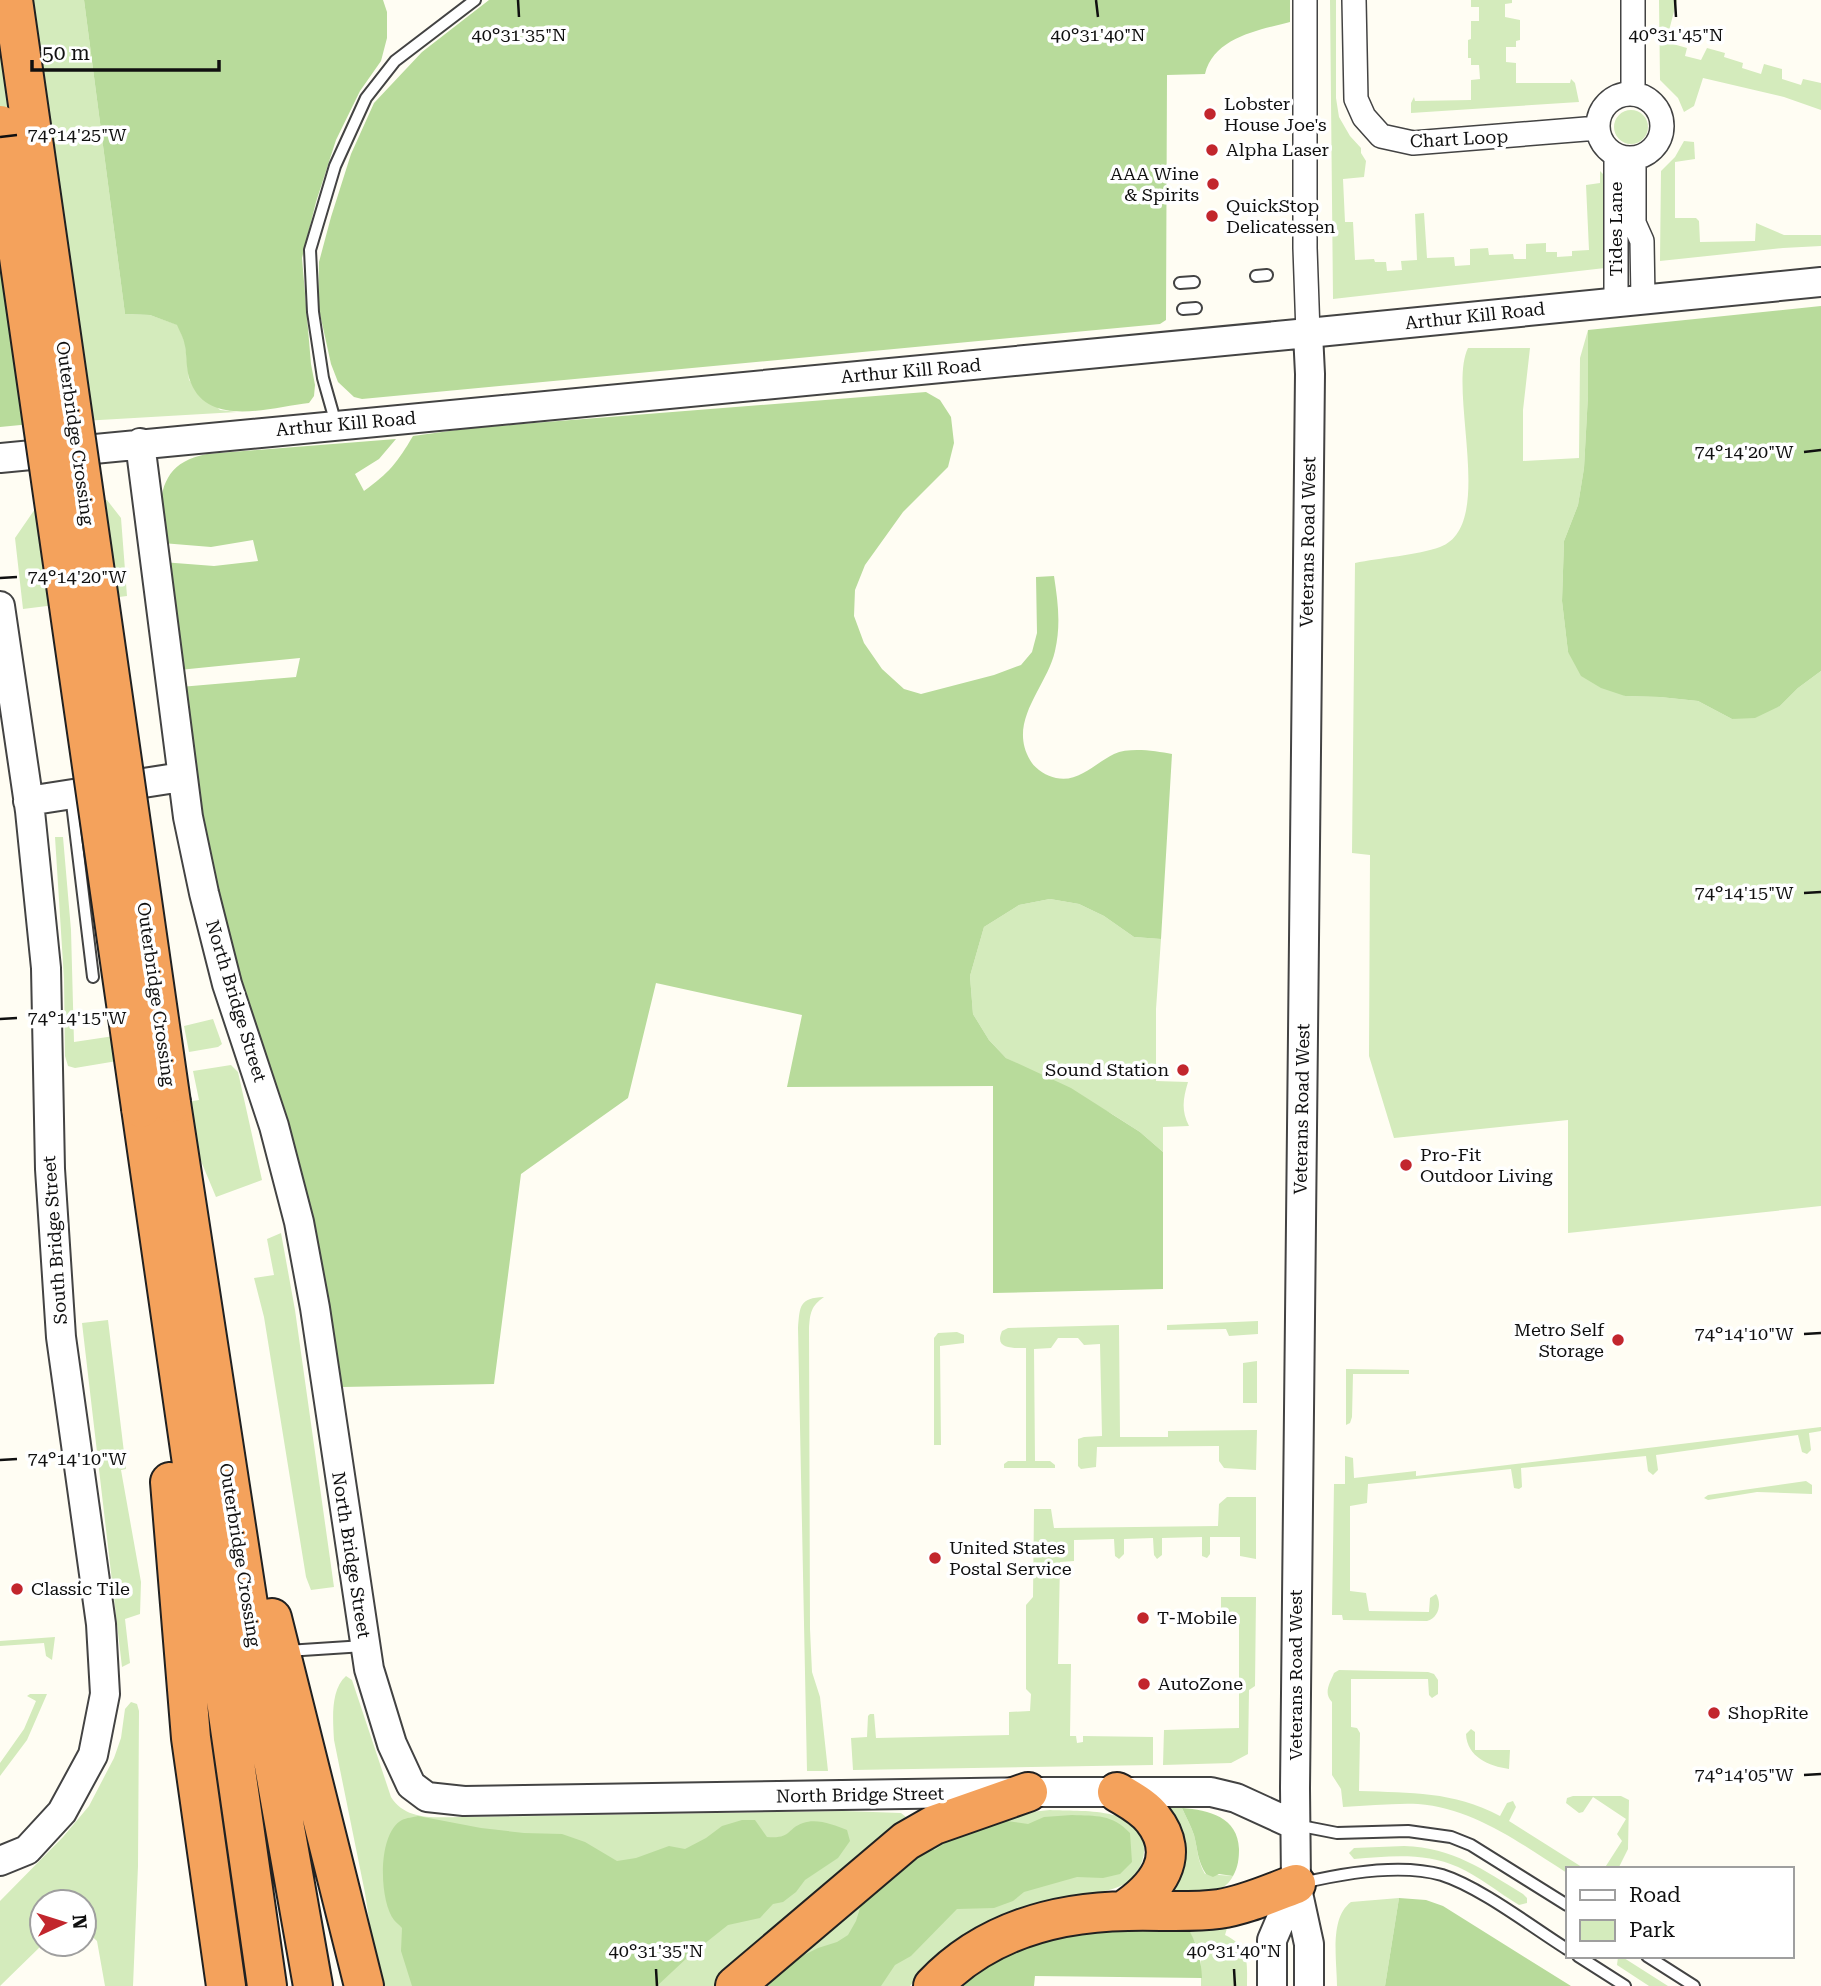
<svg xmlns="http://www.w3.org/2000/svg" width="1821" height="1986" viewBox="0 0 1821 1986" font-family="'Roboto Serif',serif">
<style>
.green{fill:#d4ebbc}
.forest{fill:#b8db9b}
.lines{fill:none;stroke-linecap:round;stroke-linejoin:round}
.service-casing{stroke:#434343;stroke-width:14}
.minor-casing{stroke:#434343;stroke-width:26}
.tertiary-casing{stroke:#434343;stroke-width:32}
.motorway-casing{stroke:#212121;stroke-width:42}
.service{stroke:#fff;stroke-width:10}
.minor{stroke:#fff;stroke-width:23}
.tertiary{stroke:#fff;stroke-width:28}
.motorway{stroke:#f4a25c;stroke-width:38}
.motorway-bridge-casing{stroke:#212121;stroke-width:42;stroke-linecap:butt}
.motorway-bridge{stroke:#f4a25c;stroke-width:38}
.ticks{fill:none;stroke:#101010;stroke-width:2.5}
.poi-dot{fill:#c2262d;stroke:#fff;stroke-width:2.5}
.labels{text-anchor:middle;stroke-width:7;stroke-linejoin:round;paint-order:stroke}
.poi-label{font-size:18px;fill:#101010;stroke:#fff;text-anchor:start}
.street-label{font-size:18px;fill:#101010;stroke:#fff}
.ticks-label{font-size:18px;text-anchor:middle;fill:#101010;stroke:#fff;stroke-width:7;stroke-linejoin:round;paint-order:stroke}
</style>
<rect width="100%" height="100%" fill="#fffdf3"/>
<path class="green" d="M0,0H84L125,314L150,315L178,325L185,343L189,380L220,410L237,412L31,424L0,248Z
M1330,0H1336V98L1339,117L1350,136L1361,148V153L1366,161L1364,177L1343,179L1345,222H1353L1355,260L1374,259L1375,262H1386L1387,271L1402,270L1401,261L1417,260L1415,214L1424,213L1427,258L1454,257L1455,266L1470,265V249L1488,248L1489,255L1513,254L1514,259H1526V244L1546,243V252H1557V257L1572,256V251L1589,250L1586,185L1600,183V171L1606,177L1605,268L1333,299Z
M1471,0H1512V3L1505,4V17L1520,20V40L1516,41V47H1506V62L1516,63V83H1570L1571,79L1575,83L1579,102L1411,113V103L1414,97L1415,101L1471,100V80L1480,79L1479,65H1471V58H1468V40L1471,39V21H1479V7H1471Z
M1659,0H1677L1666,42L1687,48L1685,56L1701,60L1707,48L1725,53L1724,57L1743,63L1742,68L1761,74L1764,64L1782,69V79L1801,85L1803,79L1821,83V110L1784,97L1703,78L1694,106L1684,112L1678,98L1660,80Z
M1614 127a17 17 0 1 1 34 0a17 17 0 1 1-34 0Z
M1684,141L1694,142L1695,159L1675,162V218H1696L1699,221L1700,242L1755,241L1756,223L1784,235H1821V246L1783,248L1660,261L1661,171L1675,157Z
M1588,330V395L1584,468L1578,505L1564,541L1562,601L1568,652L1625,696L1660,697L1698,701L1732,719L1780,706L1798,688L1821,671V1206L1568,1233V1120L1394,1138L1369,1056L1370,855L1352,853L1355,563C1379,558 1418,555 1440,547C1497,526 1447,391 1468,348H1530L1523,410V461L1579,458L1580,358Z
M107,500L121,518L127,596L23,609L15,538L35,509Z
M55,837H63L71,930L74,1042L114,1036L117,1061L75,1068L68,1066L65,1056L64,979Z
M1050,899L1079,904L1104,916L1134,937L1161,939L1156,1009V1081L1188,1082C1183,1099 1181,1110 1189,1126L1163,1127V1152L1140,1132L1112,1114L1006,1058L989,1040L973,1014L970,976L984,927L1019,905Z
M213,1019L222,1044L218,1047L189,1052L184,1026Z
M231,1065L238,1072L262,1180L216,1197L198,1154L188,1102L199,1100L193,1071Z
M281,1233L295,1310L334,1587L311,1590L306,1577L264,1317L254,1278L274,1275L267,1239Z
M824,1297C811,1306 810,1313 809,1329L810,1629L812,1672L820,1697L828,1771H807L798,1328C800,1306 799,1298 824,1297Z
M108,1320L126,1469L121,1470L141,1582L140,1614L125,1619L130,1663L122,1667L82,1323Z
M1258,1321V1334L1229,1336L1226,1329L1167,1330V1325Z
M1119,1325L1120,1437H1168V1431L1257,1430L1256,1470L1224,1468L1219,1461V1446L1097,1447L1096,1467L1081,1469L1078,1466V1439L1084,1437L1102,1436L1100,1344L1084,1345L1078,1338H1058L1051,1348L1034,1349L1035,1461H1050L1055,1465V1468H1004V1464L1008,1461H1026V1348C1012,1348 994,1349 1002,1331L1008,1328Z
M957,1332L964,1335V1343L940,1346L941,1445H934V1338L938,1333Z
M1257,1361V1403H1243V1363Z
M1346,1369L1409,1370V1374H1353L1352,1417L1350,1423L1346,1425Z
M1821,1427V1431L1809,1433L1811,1450L1807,1454L1802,1452L1798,1435L1656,1455L1658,1470L1653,1475L1648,1471L1646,1456L1521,1468L1522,1487L1519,1489L1514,1488L1511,1469L1368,1484L1367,1503L1350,1506V1591L1366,1593L1369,1611L1429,1612L1430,1598L1436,1594C1442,1603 1439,1618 1427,1621L1343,1620L1342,1615H1332L1334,1484H1345V1456L1353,1458L1354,1478L1416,1471V1476Z
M1806,1481L1812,1485V1494L1757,1492L1708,1500L1704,1498L1708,1495Z
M1227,1497H1256V1559L1240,1556V1537H1210V1554L1207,1558L1202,1556V1537L1162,1538V1555L1157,1559L1154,1555L1153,1538L1124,1539V1554L1119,1559L1115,1556L1114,1539L1074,1540V1561L1060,1562L1058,1664H1071L1070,1736H1076L1077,1743L1083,1742V1736L1153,1737V1765L853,1770L851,1738L867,1737L868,1716L870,1714H874L876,1738L1009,1735V1712L1030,1711L1031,1694L1026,1689V1605L1033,1597L1034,1509H1051L1054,1528L1218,1526L1219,1504Z
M1221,1597H1256L1255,1686L1249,1690L1248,1754L1231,1763L1163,1765L1164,1730L1239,1728V1617L1221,1616Z
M55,1637L52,1660L46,1656L44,1643L0,1646V1641Z
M1339,1670L1428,1672L1434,1674L1438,1680V1694L1432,1698L1429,1695L1428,1679H1351V1727L1357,1728L1360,1733L1359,1791C1412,1793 1452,1791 1500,1816L1507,1803L1513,1801L1516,1807L1509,1821L1585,1869H1567V1873C1521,1844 1474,1808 1418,1804C1393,1803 1368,1806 1343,1807L1341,1789L1332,1775V1702C1323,1693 1330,1683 1334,1673Z
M346,1676L352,1680L391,1797C408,1824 443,1816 470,1817L844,1811L901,1813L906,1817L901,1824L714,1986H384L375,1958L365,1893L334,1740C333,1721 330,1690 346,1676Z
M30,1694H47L27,1740L0,1776V1763L24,1729L36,1701L27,1696Z
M131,1702L137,1704L139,1711L138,1866L133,1986H105L97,1941L84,1929V1902H42L43,1944L0,1986V1901L63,1837L89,1806L114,1758L121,1738L125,1709Z
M1471,1729L1475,1732V1750H1510L1509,1769C1489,1766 1467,1757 1466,1734Z
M1573,1796H1621L1629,1800L1628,1849L1618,1869H1604L1622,1841L1617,1834L1626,1819L1593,1797L1583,1812L1579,1813L1566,1803L1567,1798Z
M1166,1807L1182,1808C1186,1817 1191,1826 1194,1835C1198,1850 1197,1860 1205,1874L1233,1876C1222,1898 1190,1897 1168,1891Z
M1050,1810C1081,1812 1147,1805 1144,1852C1143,1864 1136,1876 1126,1883C1113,1892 1071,1898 1054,1902C1021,1909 984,1922 956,1942C938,1954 924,1971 910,1986H759L923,1849L1012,1814Z
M1404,1846C1454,1848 1482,1869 1523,1894L1527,1898V1903L1519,1905C1499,1893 1480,1877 1458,1867C1425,1852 1389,1856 1354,1859L1349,1853L1354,1848Z
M1399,1898L1385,1986H1337C1337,1961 1329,1918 1351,1902Z
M1186,1925H1228L1225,1935C1250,1947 1247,1962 1247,1986H1201V1954Z
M1618,1957L1624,1958L1668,1986H1649L1617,1965Z"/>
<path class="forest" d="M84,0H383L387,12V38L381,61L360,91L336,140L316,202L302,258L311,364L315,385L314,396L309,403C272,407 209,428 191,383C186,372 187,358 185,346C184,339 180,332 177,325L150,315L125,314Z
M489,0H1290V22C1259,30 1214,37 1205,74L1167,75L1166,320L1160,324L362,399L354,397L338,382L331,364L318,305L319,262L331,217L351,154L374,103L422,52Z
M0,248L31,424L0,427Z
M1821,306V671L1798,688L1780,706L1755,718L1732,719L1698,701L1660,697L1625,696L1601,688L1581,676L1568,652L1562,601L1564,541L1578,505L1584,468L1588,395V330Z
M926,392L940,400L951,417L954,443L948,467L903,512L865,565L855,590L854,616L864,643L882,669L904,689L921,694L994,675L1021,665L1032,652L1037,633L1036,577L1054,576C1058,602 1061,625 1055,651C1047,687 1007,721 1030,760C1035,769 1046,776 1056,778C1079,783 1095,763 1114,754C1130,747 1155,751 1172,754L1161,939L1134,937L1104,916L1079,904L1050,899L1019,905L984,927L970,976L973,1014L989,1040L1006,1058L1071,1088L1140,1132L1163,1152V1289L993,1293V1086L787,1087L802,1015L656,983L628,1098L521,1174L494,1384L342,1387L336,1382L212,878L180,687L296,677L300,658L179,670L162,562L214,566L258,561L253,540L211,547L162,543C158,501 157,463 207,454L396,439L379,459L355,474L364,491C389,473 397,463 413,436L471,428Z
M1182,1808C1209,1810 1238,1817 1239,1849C1239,1859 1238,1867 1233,1876L1219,1874L1213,1877L1206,1874C1197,1860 1198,1850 1194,1835C1191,1826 1186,1817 1182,1808Z
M1072,1815C1096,1816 1112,1814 1130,1833L1132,1862L1120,1874L1103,1878L1077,1877L1024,1892L1013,1901L994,1908L957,1909L911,1956L895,1965L881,1986H763L798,1958L818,1948L837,1942L848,1935L856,1921L864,1895L923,1849L935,1850L967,1827L999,1820L1028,1824L1044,1817Z
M418,1816L481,1828L524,1833L562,1834L585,1842L617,1861L636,1858L669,1846L685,1849L706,1838L722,1826L742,1820H755L767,1837C792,1839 786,1829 803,1823C817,1818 834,1825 847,1830L850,1841L838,1858L805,1880L796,1892L783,1902L773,1904L760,1918L728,1925L689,1956L657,1986H412L401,1951L402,1928C400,1925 396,1923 394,1920C379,1901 377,1833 402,1820C406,1818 414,1817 418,1816Z
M1399,1898L1426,1900L1443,1906L1571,1986H1385Z
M1186,1925C1197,1943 1201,1956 1202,1978L1035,1976L1034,1986H956L1021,1944L1073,1929Z"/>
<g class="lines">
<defs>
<path id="service" d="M1256,276L1267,275
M1180,283L1194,282
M1183,309L1196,308
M336,424L323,378L313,312L310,250L335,166L366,98L395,61L475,0
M71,795L93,977
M287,1651L364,1646
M1296,1825L1337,1833L1408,1831L1451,1837L1471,1845L1567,1905
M1302,1883C1344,1873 1400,1863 1442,1875C1480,1887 1532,1927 1567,1949
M1578,1956L1625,1986
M1647,1956L1694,1986"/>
<path id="minor" d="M1305,0V248L1308,333
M1354,0L1356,99L1364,117L1381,136L1413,143L1598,128
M1633,0V94
M1598 126a32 32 0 1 1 64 0a32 32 0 1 1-64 0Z
M1634,158V223L1642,241L1643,299
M1616,302V155"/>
<path id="tertiary" d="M1308,333L1310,374L1295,1788L1296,1884L1309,1944V1986
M140,443L188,817L204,893L227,984L274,1126L299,1222L315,1308L369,1669L392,1744L411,1785L427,1797L464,1801L1028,1792H1211L1236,1798L1295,1825
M0,458L1308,333L1821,282
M0,606L30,811L46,968L50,1169L61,1337L101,1624L105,1694L93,1755L62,1812L27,1850L0,1861
M28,801L182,777
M1272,1986V1940L1296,1884"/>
<path id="motorway" d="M171,1103L265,1715L313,1986
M141,1108L267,1986
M170,1482L191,1738L226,1986
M272,1618L364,1986
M1117,1792C1130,1800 1144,1807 1153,1819C1183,1857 1156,1889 1123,1911
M735,1986L906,1841L934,1825L1028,1792
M933,1986C984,1932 1055,1912 1128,1911C1158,1910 1190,1913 1219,1909C1246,1905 1271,1893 1296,1884"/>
</defs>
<use href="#service" class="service-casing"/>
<use href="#minor" class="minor-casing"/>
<use href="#tertiary" class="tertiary-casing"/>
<use href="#motorway" class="motorway-casing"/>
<use href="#service" class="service"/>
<use href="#minor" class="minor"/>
<use href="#tertiary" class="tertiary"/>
<use href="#motorway" class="motorway"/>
<defs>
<path id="motorway-bridge" d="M13,0L171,1103
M0,125L141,1108"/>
</defs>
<use href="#motorway-bridge" class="motorway-bridge-casing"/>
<use href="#motorway-bridge" class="motorway-bridge"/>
</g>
<path class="ticks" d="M518,0L519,17M1096,0L1098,17M1675,0L1676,17M0,137L17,135M1804,452L1821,450M0,578L17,577M1804,893L1821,892M0,1019L17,1018M1804,1334L1821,1333M0,1460L17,1459M1804,1775L1821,1774M656,1969L657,1986M1234,1969L1235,1986"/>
<g class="poi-dot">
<circle cx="1210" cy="114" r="7"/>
<circle cx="1212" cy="150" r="7"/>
<circle cx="1213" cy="184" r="7"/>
<circle cx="1212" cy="216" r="7"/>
<circle cx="1183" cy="1070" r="7"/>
<circle cx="1406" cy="1165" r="7"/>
<circle cx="1618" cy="1340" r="7"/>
<circle cx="935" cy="1558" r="7"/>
<circle cx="17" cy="1589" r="7"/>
<circle cx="1143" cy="1618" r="7"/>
<circle cx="1144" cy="1684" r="7"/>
<circle cx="1714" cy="1713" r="7"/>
</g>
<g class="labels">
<g class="poi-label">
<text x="1224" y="110">Lobster<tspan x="1224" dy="21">House Joe's</tspan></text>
<text x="1226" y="156">Alpha Laser</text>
<text x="1199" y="180" text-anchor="end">AAA Wine<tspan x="1199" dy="21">&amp; Spirits</tspan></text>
<text x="1226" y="212">QuickStop<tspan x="1226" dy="21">Delicatessen</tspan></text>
<text x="1169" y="1076" text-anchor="end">Sound Station</text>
<text x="1420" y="1161">Pro-Fit<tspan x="1420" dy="21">Outdoor Living</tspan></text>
<text x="1604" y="1336" text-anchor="end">Metro Self<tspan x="1604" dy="21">Storage</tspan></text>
<text x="949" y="1554">United States<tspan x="949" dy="21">Postal Service</tspan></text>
<text x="31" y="1595">Classic Tile</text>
<text x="1157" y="1624">T-Mobile</text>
<text x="1158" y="1690">AutoZone</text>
<text x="1728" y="1719">ShopRite</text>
</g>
<g class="street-label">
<text transform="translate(1459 139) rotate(-3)" y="6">Chart Loop</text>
<text transform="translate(1616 229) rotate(-90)" y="6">Tides Lane</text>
<text transform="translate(1475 316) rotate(-6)" y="6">Arthur Kill Road</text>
<text transform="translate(911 371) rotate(-5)" y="6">Arthur Kill Road</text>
<text transform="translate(346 424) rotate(-5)" y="6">Arthur Kill Road</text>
<text transform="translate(75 433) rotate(82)" y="6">Outerbridge Crossing</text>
<text transform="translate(1308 542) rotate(-89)" y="6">Veterans Road West</text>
<text transform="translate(156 994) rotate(82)" y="6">Outerbridge Crossing</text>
<text transform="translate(236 1001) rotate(73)" y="6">North Bridge Street</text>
<text transform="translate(1302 1109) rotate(-89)" y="6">Veterans Road West</text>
<text transform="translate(55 1240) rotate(-94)" y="6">South Bridge Street</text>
<text transform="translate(240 1555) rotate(81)" y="6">Outerbridge Crossing</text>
<text transform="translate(351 1555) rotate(81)" y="6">North Bridge Street</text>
<text transform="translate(1296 1675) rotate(-90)" y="6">Veterans Road West</text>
<text transform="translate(860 1795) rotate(-1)" y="6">North Bridge Street</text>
</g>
</g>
<g class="ticks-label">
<text x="519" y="41">40°31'35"N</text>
<text x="1098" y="41">40°31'40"N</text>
<text x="1676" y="41">40°31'45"N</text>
<text x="77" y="141">74°14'25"W</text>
<text x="1744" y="458">74°14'20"W</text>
<text x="77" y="583">74°14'20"W</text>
<text x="1744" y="899">74°14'15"W</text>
<text x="77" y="1024">74°14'15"W</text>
<text x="1744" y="1340">74°14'10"W</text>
<text x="77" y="1465">74°14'10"W</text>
<text x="1744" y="1781">74°14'05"W</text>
<text x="656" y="1957">40°31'35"N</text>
<text x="1234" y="1957">40°31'40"N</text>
</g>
<rect x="1566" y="1867" width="228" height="91" fill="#ffffff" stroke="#9f9f9f" stroke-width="2"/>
<rect x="1580" y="1890" width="35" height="10" fill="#ffffff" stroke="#9f9f9f" stroke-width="2"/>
<text x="1629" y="1902" font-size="21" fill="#101010">Road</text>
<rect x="1580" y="1920" width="35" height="21" fill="#d4ebbc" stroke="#9f9f9f" stroke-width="2"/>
<text x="1629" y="1937" font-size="21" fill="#101010">Park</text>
<g transform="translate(63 1923) rotate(86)"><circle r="33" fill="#ffffff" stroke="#9f9f9f" stroke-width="2"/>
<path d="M0-5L12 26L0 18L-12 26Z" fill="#c2262d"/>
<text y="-10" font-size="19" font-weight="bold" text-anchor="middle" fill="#101010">N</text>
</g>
<path d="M32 60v10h187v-10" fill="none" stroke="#101010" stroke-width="3.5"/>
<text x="42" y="60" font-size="21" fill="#101010" stroke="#ffffff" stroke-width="5" paint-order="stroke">50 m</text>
</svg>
